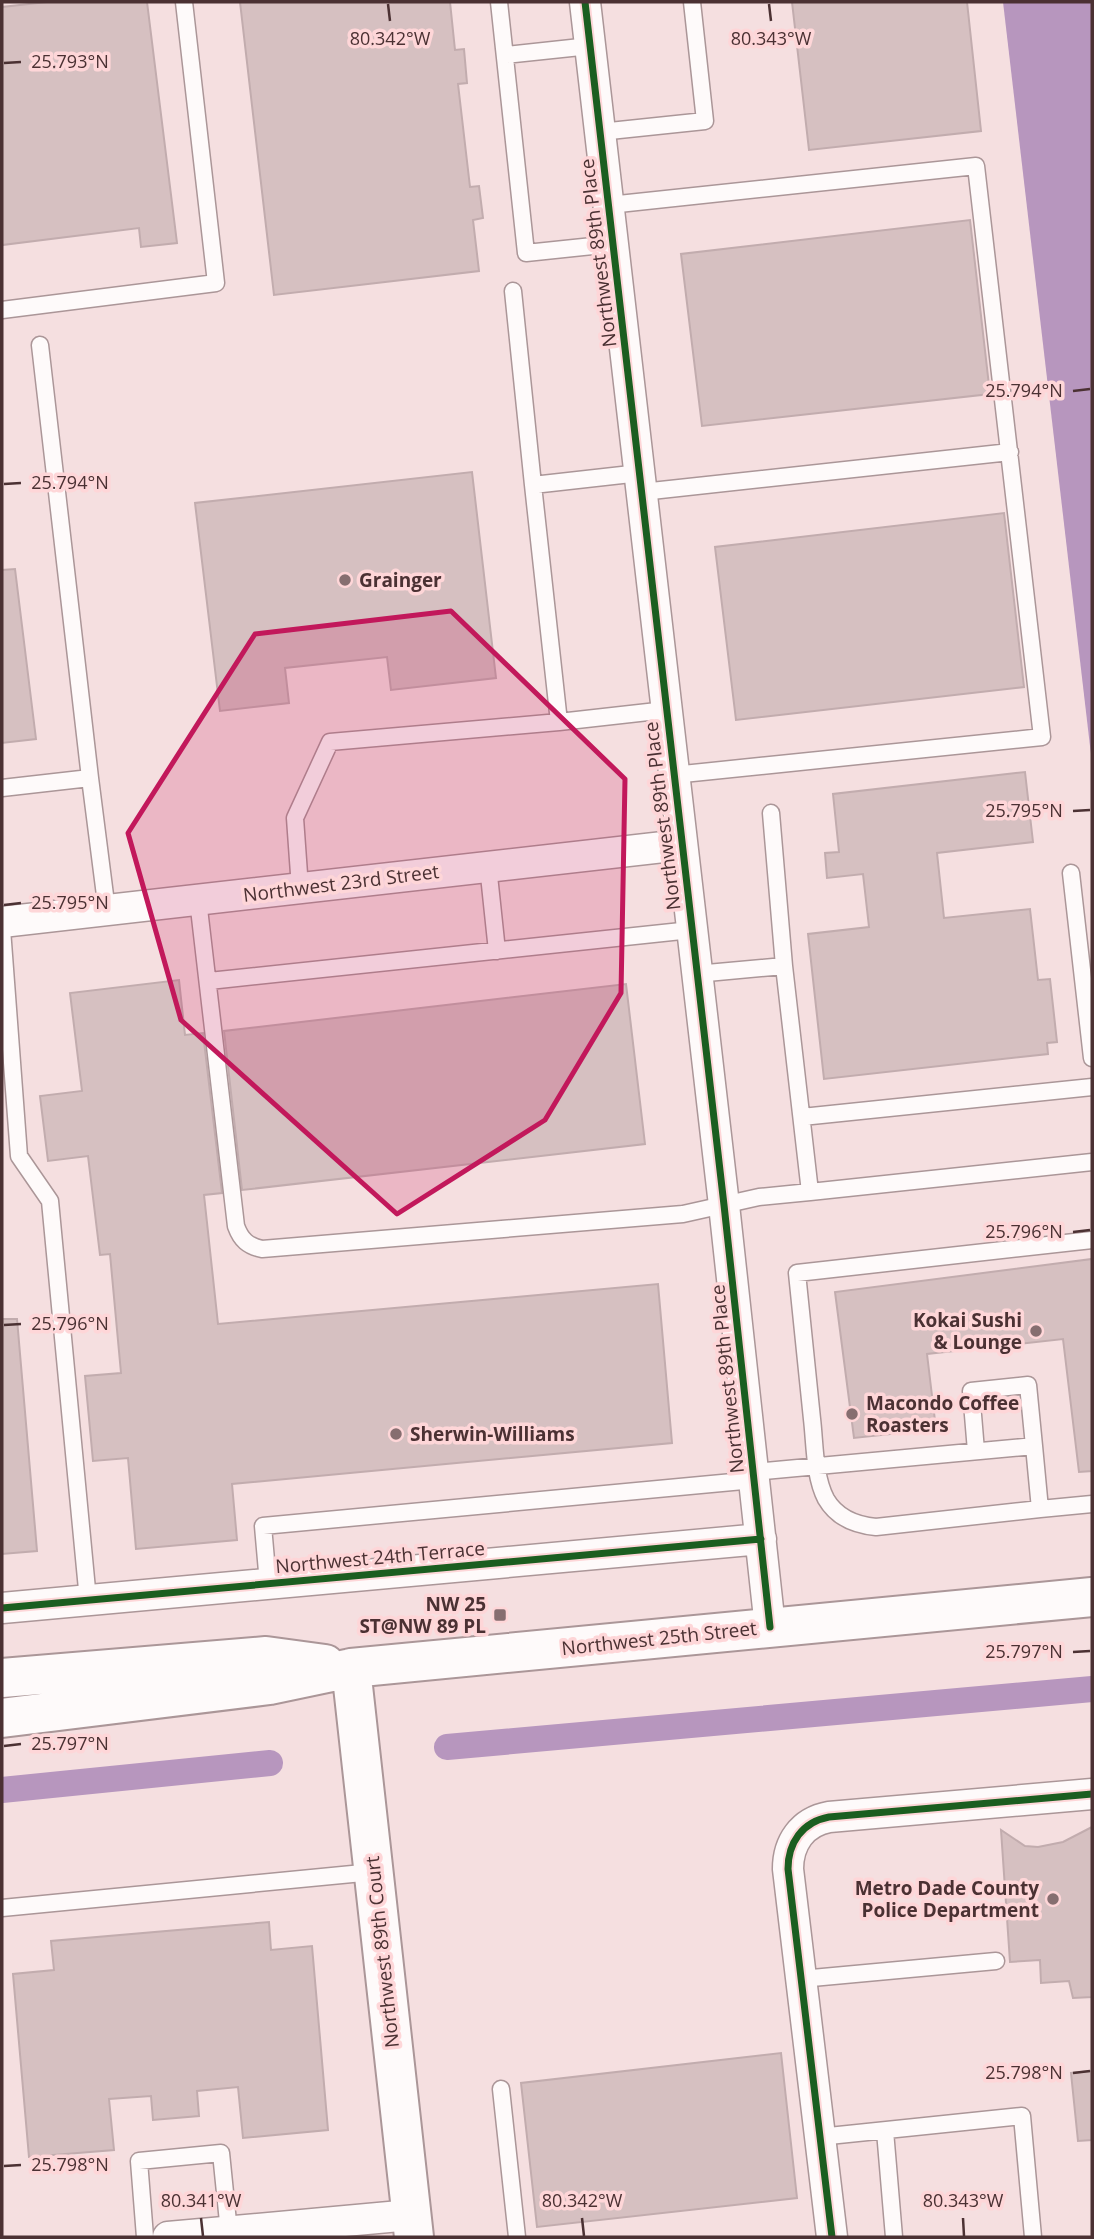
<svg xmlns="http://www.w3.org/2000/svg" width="1094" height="2239" viewBox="0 0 1094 2239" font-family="'Open Sans',sans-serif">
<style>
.water{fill:#b796be}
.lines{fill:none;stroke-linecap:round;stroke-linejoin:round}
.canal{stroke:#b796be;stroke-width:26}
.building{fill:#d6c0c1;stroke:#c2acae;stroke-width:2}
.lane-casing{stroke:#ab9698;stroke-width:19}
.street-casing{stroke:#ab9698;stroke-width:33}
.secondary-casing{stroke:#ab9698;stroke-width:42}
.lane{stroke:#fefafa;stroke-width:16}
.street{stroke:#fefafa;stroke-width:30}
.secondary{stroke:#fefafa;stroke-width:38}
.cycleway-casing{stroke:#fed6d8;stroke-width:11}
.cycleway{stroke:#1b5e20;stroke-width:7}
.marked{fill:#c2185b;fill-opacity:0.2;stroke:#c2185b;stroke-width:5;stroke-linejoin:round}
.ticks{fill:none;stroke:#4b3133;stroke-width:2.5}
.poi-dot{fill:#866e70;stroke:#fed6d8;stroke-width:2.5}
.labels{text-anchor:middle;stroke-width:7;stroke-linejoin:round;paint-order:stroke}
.street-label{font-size:19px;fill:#4b3133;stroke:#fed6d8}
.poi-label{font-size:19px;font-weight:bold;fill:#4b3133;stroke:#fed6d8;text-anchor:start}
.ticks-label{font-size:18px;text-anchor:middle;fill:#4b3133;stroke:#fed6d8;stroke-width:7;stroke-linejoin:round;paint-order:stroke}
</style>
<rect width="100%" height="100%" fill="#f5dfe0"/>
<path class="water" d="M1003,2H1092V761L1090,746Z"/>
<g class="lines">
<path class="canal" d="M447,1747L1092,1689
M2,1790L270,1763"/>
</g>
<path class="building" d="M47,2H147L177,243L141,247L139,228L2,245V7Z
M240,2H450L455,50L464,49L467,83L458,84L470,187L479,186L483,218L473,220L479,271L274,295Z
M792,2H967L981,131L809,150Z
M970,220L990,394L702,426L681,254Z
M472,472L496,678L391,690L387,657L285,668L289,703L220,711L195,503Z
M1004,513L1024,687L736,720L715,547Z
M15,569L36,739L2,743V570Z
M1025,772L1033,842L937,853L944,918L1030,909L1038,980L1050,979L1057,1042L1047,1043L1048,1054L824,1079L808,934L869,927L863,874L827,878L825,853L839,852L833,794Z
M179,980L185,1035L203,1033L222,1193L204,1195L218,1324L658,1284L672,1443L232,1484L237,1540L136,1549L128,1458L93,1461L85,1376L121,1373L110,1254L100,1255L88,1156L48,1161L40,1096L82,1091L70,993Z
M626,984L645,1144L242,1190L224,1031Z
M1092,1259V1471L1079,1472L1063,1339L927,1354L936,1429L854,1438L835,1292Z
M2,1319H17L37,1551L2,1554Z
M1092,1827V1997L1073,1998L1069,1981L1041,1983L1040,1960L1010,1962L1001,1830L1025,1846L1038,1847L1063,1842Z
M269,1922L271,1950L312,1946L328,2130L243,2138L238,2087L197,2091L199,2116L153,2120L151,2096L109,2099L114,2150L29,2157L13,1974L54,1970L51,1941Z
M781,2053L797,2198L537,2227L521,2083Z
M1092,2071V2140L1078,2141L1071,2073Z"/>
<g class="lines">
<defs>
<path id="lane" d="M499,2L526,253L612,244
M505,55L590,46
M600,132L705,121L692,2
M609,205L976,166L1042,737L673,775
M513,291L533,485L640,473
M2,310L216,283L184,2
M642,492L1010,452
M559,722L666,710
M90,778L107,911
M2,788L90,778L40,345
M488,866L497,951
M1071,873L1092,1058
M300,888L295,818L330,742L559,722L533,485
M198,900L236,1226C241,1240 248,1246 262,1249L683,1214L759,1197L810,1192
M2,929L19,1156L50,1201L88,1600
M784,966L810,1192L1092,1162
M696,974L784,966L771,813
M209,981L691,930
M802,1117L1092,1087
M976,1451L971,1391L1028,1385L1034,1446
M753,1472L1034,1446L1040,1509L876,1527C855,1525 837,1518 826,1499C814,1476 815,1444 812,1419C807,1371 802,1322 797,1273L1092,1240
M1040,1509L1092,1504
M268,1583L263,1526L754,1480
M2,1908L373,1872
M801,1979L996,1961
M501,2089L517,2237
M885,2131L894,2237
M819,2137L1022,2116L1033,2237
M145,2237L139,2161L221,2153L229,2232"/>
<path id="street" d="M585,2L724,1205L770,1627
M2,922L681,845
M2,1608L761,1539
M168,2237L411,2215
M832,2237L788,1869C788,1843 802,1822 829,1817L1092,1794"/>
<path id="secondary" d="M351,1668L414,2237
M2,1678L266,1656L325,1664
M2,1718L270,1685L351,1668L1092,1597"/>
</defs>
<use href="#lane" class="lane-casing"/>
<use href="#street" class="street-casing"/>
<use href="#secondary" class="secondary-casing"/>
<use href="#lane" class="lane"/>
<use href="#street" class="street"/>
<use href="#secondary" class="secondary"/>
<defs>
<path id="cycleway" d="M585,2L724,1205L770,1627
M2,1608L761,1539
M832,2237L788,1869C788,1843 802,1822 829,1817L1092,1794"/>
</defs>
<use href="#cycleway" class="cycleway-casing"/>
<use href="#cycleway" class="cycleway"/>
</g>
<path class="marked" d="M451,611L625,779L621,993L545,1120L397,1214L181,1020L128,833L255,634Z"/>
<path class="ticks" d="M388,4L390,21M769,4L771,21M4,63L21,62M1073,391L1090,389M4,484L21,483M1073,811L1090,810M4,905L21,903M1073,1232L1090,1230M4,1325L21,1324M1073,1652L1090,1651M4,1746L21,1744M1073,2073L1090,2071M4,2166L21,2165M201,2218L203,2236M582,2218L584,2236M963,2218L964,2236"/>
<g class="poi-dot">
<circle cx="345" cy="580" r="7"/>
<circle cx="1036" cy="1331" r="7"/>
<circle cx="852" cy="1414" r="7"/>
<circle cx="396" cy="1434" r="7"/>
<rect x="493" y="1608" width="14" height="14" rx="3.5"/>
<circle cx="1053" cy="1899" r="7"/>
</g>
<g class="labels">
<g class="street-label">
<text transform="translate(598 253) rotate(-97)" y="7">Northwest 89th Place</text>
<text transform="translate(662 816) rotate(-97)" y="7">Northwest 89th Place</text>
<text transform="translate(341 883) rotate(-7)" y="7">Northwest 23rd Street</text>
<text transform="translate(727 1379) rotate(-96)" y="7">Northwest 89th Place</text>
<text transform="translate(380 1557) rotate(-5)" y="7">Northwest 24th Terrace</text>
<text transform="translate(659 1638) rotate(-6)" y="7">Northwest 25th Street</text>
<text transform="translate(382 1952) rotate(-96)" y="7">Northwest 89th Court</text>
</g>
<g class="poi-label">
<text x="359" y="587">Grainger</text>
<text x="1022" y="1327" text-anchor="end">Kokai Sushi<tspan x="1022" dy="22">&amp; Lounge</tspan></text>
<text x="866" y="1410">Macondo Coffee<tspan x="866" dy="22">Roasters</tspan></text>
<text x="410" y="1441">Sherwin-Williams</text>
<text x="486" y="1611" text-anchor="end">NW 25<tspan x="486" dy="22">ST@NW 89 PL</tspan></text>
<text x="1039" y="1895" text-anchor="end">Metro Dade County<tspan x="1039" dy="22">Police Department</tspan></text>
</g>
</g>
<g class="ticks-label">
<text x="390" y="45">80.342°W</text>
<text x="771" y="45">80.343°W</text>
<text x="70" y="68">25.793°N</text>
<text x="1024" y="397">25.794°N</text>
<text x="70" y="489">25.794°N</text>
<text x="1024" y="817">25.795°N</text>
<text x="70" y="909">25.795°N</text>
<text x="1024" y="1238">25.796°N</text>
<text x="70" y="1330">25.796°N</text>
<text x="1024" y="1658">25.797°N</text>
<text x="70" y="1750">25.797°N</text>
<text x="1024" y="2079">25.798°N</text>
<text x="70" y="2171">25.798°N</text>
<text x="201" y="2207">80.341°W</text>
<text x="582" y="2207">80.342°W</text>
<text x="963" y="2207">80.343°W</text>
</g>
<rect width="1094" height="2239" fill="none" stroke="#4b3133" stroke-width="7"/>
</svg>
